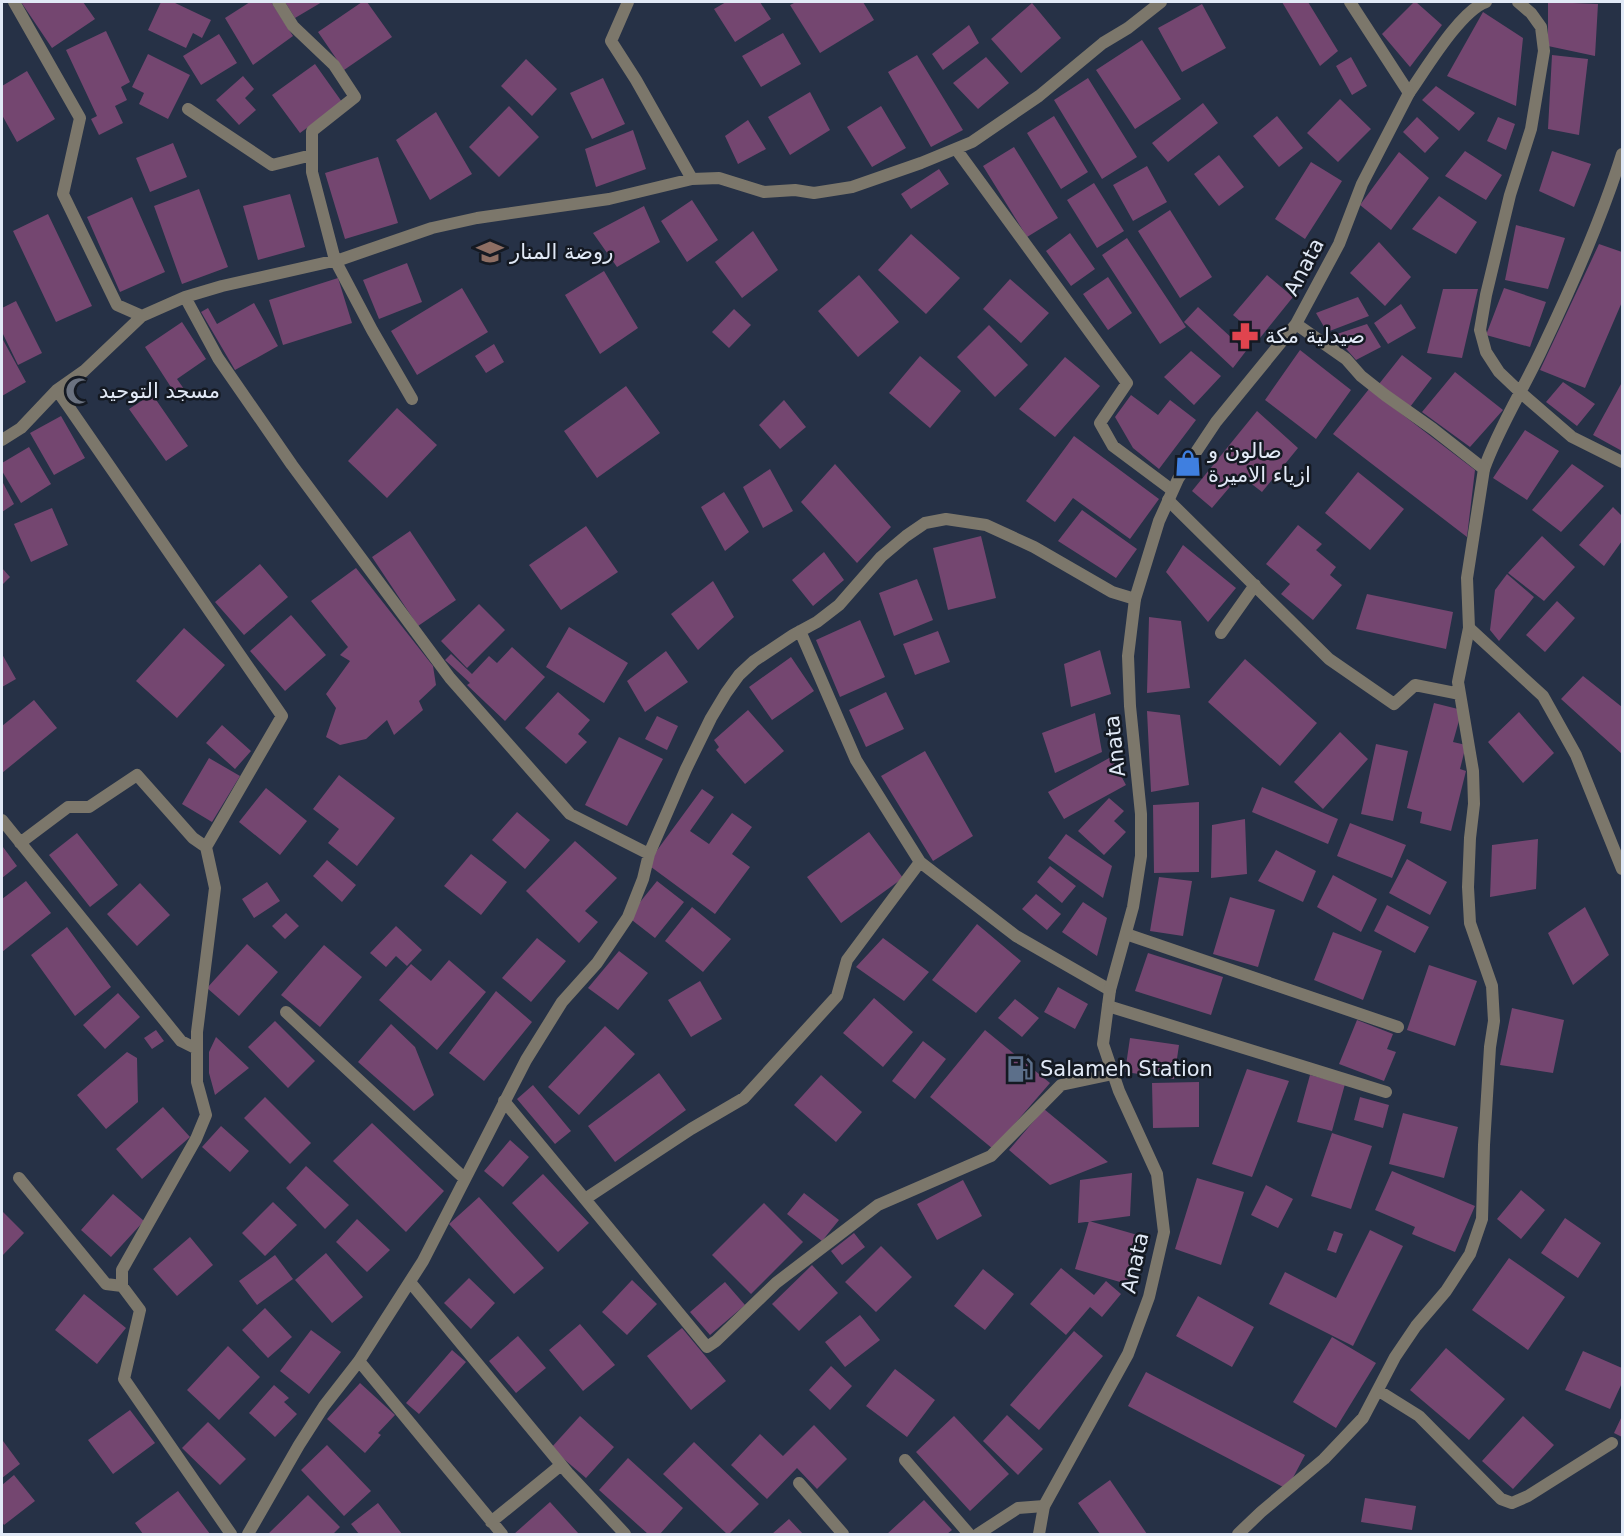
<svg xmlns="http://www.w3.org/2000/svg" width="1624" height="1536" viewBox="0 0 1624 1536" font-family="'DejaVu Sans',Vazirmatn,sans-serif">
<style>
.building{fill:#744670}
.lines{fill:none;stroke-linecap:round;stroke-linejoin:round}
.minor{stroke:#7c776b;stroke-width:12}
.tertiary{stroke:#7c776b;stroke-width:12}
.labels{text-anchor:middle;stroke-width:5;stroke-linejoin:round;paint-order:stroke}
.poi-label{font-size:21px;fill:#e1e9f6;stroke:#141922;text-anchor:start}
.street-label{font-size:21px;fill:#e1e9f6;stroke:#141922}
</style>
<rect width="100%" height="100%" fill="#263146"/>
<path class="building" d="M21,2H83L95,19L52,48Z
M161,2H173L211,20L202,38L193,33L186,48L148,30Z
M250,2H271L293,36L253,65L225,18Z
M285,2H322L295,18Z
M362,2H367L392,37L344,70L318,32Z
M726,2H760L771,19L735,42L714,9Z
M796,2H863L874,20L820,53L790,5Z
M1282,2H1308L1338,51L1320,66Z
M1414,2H1416L1442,25L1410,67L1382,34Z
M1548,2L1598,4L1595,56L1548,46Z
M1032,3L1061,38L1021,73L991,39Z
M1202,4L1226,48L1182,72L1158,28Z
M1483,12L1523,38L1516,106L1447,76Z
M969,25L979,43L943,70L932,54Z
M106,31L130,82L121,87L127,100L115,106L123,123L99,135L91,119L97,116L66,50Z
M783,33L801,64L761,87L742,56Z
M219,34L237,63L201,85L183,56Z
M1142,40L1181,99L1135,129L1096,70Z
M148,54L190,75L168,119L139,104L144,93L132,87Z
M917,55L963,130L931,147L888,72Z
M1552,55L1588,59L1579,135L1548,129Z
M986,57L1009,83L978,109L953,83Z
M1351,57L1367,86L1352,95L1336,66Z
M526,59L557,89L532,116L501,86Z
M315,64L342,102L300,133L272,95Z
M27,71L55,119L17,142L2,115V86Z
M243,76L254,89L245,98L256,110L239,125L216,100Z
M603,78L625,124L592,139L570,93Z
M1088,78L1137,157L1102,179L1054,100Z
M1436,86L1475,113L1459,131L1422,100Z
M810,92L830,130L790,155L768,117Z
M1340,99L1371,129L1338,162L1307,133Z
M1203,103L1218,123L1168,162L1152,143Z
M509,106L539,137L499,177L469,147Z
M881,106L906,148L872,167L847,127Z
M436,112L472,174L430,200L396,140Z
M1054,116L1088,172L1061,189L1027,133Z
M1277,116L1303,148L1279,167L1253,136Z
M1417,117L1439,138L1425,153L1403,132Z
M1498,117L1515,124L1506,150L1487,141Z
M748,120L766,149L738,164L725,136Z
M633,130L646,169L596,187L585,149Z
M173,143L187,177L150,192L136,158Z
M1014,147L1058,218L1027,237L983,166Z
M1465,151L1502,175L1486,200L1445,176Z
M1552,151L1591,164L1574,207L1539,191Z
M1399,152L1429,178L1391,230L1360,205Z
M1219,155L1244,187L1219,206L1194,174Z
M378,157L398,223L345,239L325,173Z
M1311,162L1342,181L1305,239L1275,219Z
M1147,166L1167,202L1133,221L1113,185Z
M939,169L949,184L911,209L901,194Z
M1094,183L1124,231L1097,248L1067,200Z
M199,189L228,267L182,284L154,206Z
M290,194L305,247L258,260L243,206Z
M1439,196L1477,222L1456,254L1412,229Z
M132,197L165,272L120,292L87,217Z
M692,200L718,240L687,262L661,221Z
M644,206L660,242L617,267L593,233Z
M1170,210L1212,277L1180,298L1138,231Z
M48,214L92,306L56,322L13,231Z
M1516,225L1565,238L1548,289L1505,280Z
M753,231L778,270L742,298L715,262Z
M1070,233L1095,269L1071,286L1046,251Z
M911,234L960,278L926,314L878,270Z
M1127,238L1186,327L1160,344L1102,255Z
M1379,242L1411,277L1385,306L1350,273Z
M1599,244L1622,252V302L1585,388L1540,370Z
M407,263L422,302L379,319L363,280Z
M604,271L638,328L600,354L565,295Z
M859,275L899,322L858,357L818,311Z
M1267,275L1293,297L1260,338L1233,315Z
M1108,277L1132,313L1108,330L1083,294Z
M338,278L352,323L283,345L269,300Z
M1010,279L1049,313L1021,343L983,309Z
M462,288L488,332L417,375L391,331Z
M1504,288L1546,302L1530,347L1486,335Z
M1443,289H1478L1462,358L1427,353Z
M1358,297L1369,316L1327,332L1316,313Z
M16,301L42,353L18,365L2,332V308Z
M254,303L278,346L235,370L201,312L208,308L217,324Z
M1401,304L1416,328L1388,344L1374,323Z
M1198,307L1246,351L1233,368L1184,322Z
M734,309L751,325L729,348L712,332Z
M182,322L206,359L177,379L184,389L176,395L145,347Z
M1367,324L1381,347L1356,360L1334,335Z
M989,325L1028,365L995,397L957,357Z
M2,338L26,382L2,396Z
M494,344L504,362L486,373L475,356Z
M1300,350L1351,390L1316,439L1265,400Z
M1191,351L1221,376L1194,405L1164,377Z
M1402,355L1432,378L1410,407L1379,384Z
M920,356L961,391L930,428L889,393Z
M1065,357L1100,386L1055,437L1019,409Z
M1455,372L1503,410L1470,447L1422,412Z
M1563,382L1595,404L1577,426L1546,402Z
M1621,384H1622V451L1593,435Z
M626,386L660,433L597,478L564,431Z
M1369,389L1475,470L1467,537L1333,434Z
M152,394L188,446L166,461L129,409Z
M1131,395L1158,415L1170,400L1196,420L1159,469L1133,448L1115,417Z
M784,400L806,427L780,449L759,425Z
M397,408L437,445L387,498L348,461Z
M1257,411L1298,448L1262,492L1240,475L1212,508L1192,491Z
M61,416L85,458L54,475L30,433Z
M1525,430L1559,451L1527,500L1493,478Z
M1074,436L1159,499L1130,539L1073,498L1055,522L1026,501Z
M29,447L51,484L21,503L2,471V463Z
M835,464L891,527L857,563L801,502Z
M1572,464L1604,486L1561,532L1532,510Z
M770,469L793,511L763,528L743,487Z
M1358,472L1404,509L1370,550L1325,513Z
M2,481L14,504L2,512Z
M724,492L749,532L725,551L701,507Z
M1613,507L1622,516V541L1604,566L1579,545Z
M52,508L68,545L31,562L14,524Z
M1082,510L1137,549L1116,578L1058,541Z
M1298,525L1322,544L1316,550L1336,567L1330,575L1342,585L1313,620L1281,594L1290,584L1266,564Z
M586,526L618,572L561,610L529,565Z
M410,531L456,600L418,626L372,557Z
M981,536L996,598L948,610L933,548Z
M1542,536L1575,567L1544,601L1508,573Z
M1183,545L1236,588L1208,622L1166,572Z
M824,552L844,580L813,606L792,580Z
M260,564L288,597L244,635L215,602Z
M2,568L10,577L2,585Z
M356,568L433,666L436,685L419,701L423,710L394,735L387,720L366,739L340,745L326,737L336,708L326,694L350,661L340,655L348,647L311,601Z
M1507,574L1534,597L1499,641L1490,630L1495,590Z
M917,579L933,620L894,636L879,593Z
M713,581L734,617L698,650L671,614Z
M1367,594L1453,612L1446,649L1356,629Z
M1557,601L1575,618L1545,652L1526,635Z
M479,604L505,630L467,668L441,641Z
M291,615L326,655L285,691L250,651Z
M1149,617L1181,621L1190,688L1147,693Z
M860,620L885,677L840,697L816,640Z
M569,627L628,663L604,703L546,667Z
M184,628L225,665L177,718L136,681Z
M938,631L950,662L915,675L903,644Z
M512,647L545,677L505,721L467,685L470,683L445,660L451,654L472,674L489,656L497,663Z
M1100,650L1111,694L1071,707L1064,664Z
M666,651L688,682L645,712L627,681Z
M2,654L16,679L2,687Z
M791,657L814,691L772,720L749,687Z
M1245,659L1317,723L1280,766L1208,702Z
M1583,676L1622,707V754L1561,699Z
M558,692L590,720L578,734L587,742L566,764L525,728Z
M886,692L904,729L866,747L849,710Z
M34,700L57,728L2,773V726Z
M1434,703L1462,710L1453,742L1466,745L1460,769L1466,771L1451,831L1420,823L1422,812L1407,808Z
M748,710L784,751L745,784L716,750L719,747L714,740Z
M1147,711L1180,715L1189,785L1151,792Z
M1519,712L1554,753L1523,783L1488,742Z
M1095,713L1102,752L1055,773L1042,733Z
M657,716L678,726L667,750L645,739Z
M222,725L251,751L235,769L206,743Z
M1340,732L1368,759L1323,809L1294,782Z
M619,737L663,759L627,826L585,805Z
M1376,744L1408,751L1393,821L1361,814Z
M925,751L973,836L933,861L881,776Z
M1111,757L1126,785L1064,819L1048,792Z
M209,758L240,776L212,822L182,804Z
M339,775L395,818L357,866L328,843L339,829L313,809Z
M1262,787L1338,819L1328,844L1252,812Z
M266,788L307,821L280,855L239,822Z
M702,789L714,797L690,831L709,844L732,813L752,827L732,854L750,867L715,914L647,864Z
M1109,798L1124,811L1114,821L1126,832L1104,855L1078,831Z
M1199,802V872L1154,873L1153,805Z
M517,812L550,840L525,869L492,840Z
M1245,819L1247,874L1211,878L1212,825Z
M1350,823L1406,845L1392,878L1337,856Z
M869,832L903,878L841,923L807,877Z
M77,833L118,885L90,907L49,855Z
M1066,834L1112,866L1103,898L1048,858Z
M1538,839L1536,889L1490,897L1492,845Z
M575,841L617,878L585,911L598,922L579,943L526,891Z
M3,847L17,866L2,878V848Z
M1276,850L1316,871L1303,902L1258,881Z
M471,854L507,882L481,915L444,886Z
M1407,859L1447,882L1430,915L1389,893Z
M327,860L356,885L342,902L313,876Z
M1050,866L1076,886L1062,903L1037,882Z
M1333,875L1377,899L1361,932L1317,907Z
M1159,877L1192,881L1183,936L1150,931Z
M26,881L51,913L2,952V899Z
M657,881L684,902L655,938L628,917Z
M267,882L280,901L254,918L242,899Z
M140,883L170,915L137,946L107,914Z
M1036,894L1061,914L1047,930L1022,909Z
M1230,897L1275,910L1258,967L1213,954Z
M1083,902L1107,918L1097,956L1062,932Z
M1387,905L1429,927L1415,953L1374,931Z
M692,907L731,939L703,972L665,941Z
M1585,907L1609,955L1573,985L1548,933Z
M286,913L299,926L285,939L272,926Z
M977,924L1021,961L976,1013L932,980Z
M396,926L422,950L407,966L396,956L386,967L370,953Z
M67,927L111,987L75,1016L31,955Z
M1333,932L1382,951L1363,1000L1314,980Z
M537,938L566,961L531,1002L502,978Z
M883,938L929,972L904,1001L856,967Z
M247,944L278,972L239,1016L207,988Z
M324,945L362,977L320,1027L281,995Z
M619,951L648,973L618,1010L588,988Z
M1148,953L1223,977L1211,1015L1135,991Z
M449,960L486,992L437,1050L379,1000L411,964L431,981Z
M1429,965L1477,981L1455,1046L1407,1030Z
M700,981L722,1019L691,1037L668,1000Z
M1058,987L1088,1004L1075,1029L1044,1012Z
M496,991L532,1022L484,1081L449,1053Z
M118,993L140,1017L105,1049L83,1025Z
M874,998L913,1032L883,1067L843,1033Z
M1015,999L1039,1018L1022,1037L998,1018Z
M1512,1008L1564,1020L1553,1073L1500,1065Z
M1357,1020L1393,1034L1387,1049L1396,1052L1384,1081L1339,1064Z
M275,1021L315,1061L288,1088L248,1047Z
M391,1024L415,1047L434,1095L414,1111L358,1062Z
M605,1026L635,1054L579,1115L548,1087Z
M156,1030L164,1041L152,1049L144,1038Z
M985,1030L1050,1083L993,1149L930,1097Z
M216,1037L249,1068L215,1095L209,1073V1052Z
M1130,1038L1179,1045L1174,1079L1125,1072Z
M923,1041L946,1059L915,1099L892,1081Z
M127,1052L137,1058L138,1102L106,1129L77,1095Z
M1247,1069L1289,1081L1252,1177L1212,1164Z
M659,1073L686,1110L615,1162L588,1126Z
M821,1075L862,1112L836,1142L794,1105Z
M1310,1075L1345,1084L1332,1131L1297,1122Z
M1199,1082V1127L1153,1128L1152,1083Z
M533,1085L571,1131L555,1144L517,1099Z
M265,1097L311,1143L290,1164L244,1118Z
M1360,1097L1389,1105L1383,1128L1354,1120Z
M163,1107L190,1137L142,1179L116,1149Z
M1044,1109L1108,1162L1050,1185L1009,1150Z
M1403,1113L1458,1127L1444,1178L1389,1164Z
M372,1123L444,1191L406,1232L333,1161Z
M221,1126L249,1151L230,1172L202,1147Z
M1332,1133L1372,1146L1351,1209L1311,1196Z
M510,1140L529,1157L503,1187L484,1171Z
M306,1166L349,1205L325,1229L286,1188Z
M1392,1171L1475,1206L1455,1252L1412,1234L1415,1227L1375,1210Z
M1132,1173L1130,1216L1078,1223L1080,1180Z
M543,1174L589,1223L558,1252L512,1203Z
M1197,1178L1244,1192L1221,1265L1175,1249Z
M963,1180L982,1216L937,1240L917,1204Z
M1266,1185L1293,1199L1278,1228L1251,1215Z
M1521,1190L1545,1210L1521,1239L1497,1219Z
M804,1193L839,1220L822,1241L787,1214Z
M113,1194L144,1221L111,1257L81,1230Z
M479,1197L544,1268L514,1294L449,1224Z
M273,1202L297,1225L265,1256L242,1233Z
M764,1203L803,1242L751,1294L712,1255Z
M2,1211L24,1233L2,1256Z
M1565,1218L1601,1243L1578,1278L1541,1253Z
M357,1219L390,1250L367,1272L336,1242Z
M1089,1221L1141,1236L1127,1284L1075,1269Z
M1370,1230L1403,1246L1353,1346L1269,1304L1285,1272L1336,1298Z
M1334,1231L1343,1234L1336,1253L1327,1250Z
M854,1233L865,1247L842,1265L831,1251Z
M190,1237L213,1265L177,1296L153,1269Z
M881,1246L912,1277L876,1312L845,1282Z
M326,1253L363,1297L332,1323L295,1280Z
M275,1255L293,1279L257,1305L239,1281Z
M1509,1258L1565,1297L1528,1350L1472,1310Z
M812,1265L838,1293L799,1331L772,1304Z
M1061,1268L1094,1295L1106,1281L1121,1294L1102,1317L1090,1307L1066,1335L1030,1304Z
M983,1269L1014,1294L985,1330L954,1306Z
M469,1278L495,1303L471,1329L444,1303Z
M632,1280L657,1304L627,1335L602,1312Z
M725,1282L745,1305L710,1335L690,1312Z
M84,1294L126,1328L97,1364L55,1330Z
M1198,1296L1254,1327L1232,1367L1176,1336Z
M265,1308L292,1337L268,1358L242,1330Z
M860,1315L880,1340L845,1367L825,1342Z
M580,1324L615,1365L583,1391L549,1350Z
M682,1328L726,1381L691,1410L647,1356Z
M311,1330L341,1352L309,1394L280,1371Z
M1074,1331L1103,1356L1039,1430L1010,1405Z
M518,1336L546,1368L516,1393L489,1361Z
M1332,1337L1376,1363L1336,1428L1293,1402Z
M228,1346L260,1377L219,1420L187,1390Z
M1446,1348L1505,1399L1469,1440L1410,1390Z
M452,1350L466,1362L419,1414L406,1403Z
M1583,1351L1622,1368V1383L1610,1409L1565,1390Z
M831,1366L852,1386L830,1410L809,1390Z
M895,1369L935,1400L907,1437L866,1406Z
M1146,1372L1305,1455L1287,1489L1128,1406Z
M360,1383L395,1415L378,1433L381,1435L365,1453L327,1419Z
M274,1385L289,1398L284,1402L297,1414L275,1437L249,1413Z
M130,1410L155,1443L113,1474L88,1440Z
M1007,1415L1043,1449L1018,1475L983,1441Z
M580,1416L614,1447L586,1478L551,1448Z
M954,1416L1009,1474L970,1511L916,1452Z
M1523,1416L1554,1445L1513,1489L1482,1461Z
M1622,1416V1437L1614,1433Z
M208,1422L246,1459L220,1485L182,1448Z
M814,1425L847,1459L817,1489L797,1468L767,1499L731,1465L760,1434L783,1456Z
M3,1441L20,1464L2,1478V1442Z
M694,1442L759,1504L729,1534H727L663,1474Z
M327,1445L371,1491L344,1516L301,1470Z
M628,1458L683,1508L660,1534H648L599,1490Z
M14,1475L35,1501L4,1525L2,1522V1485Z
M1110,1480L1147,1534H1100L1078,1503Z
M178,1491L210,1534H143L135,1523Z
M308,1495L340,1527L333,1534H268Z
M1365,1498L1416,1506L1412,1530L1361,1522Z
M924,1500L952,1530L947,1534H887Z
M550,1502L579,1534H514Z
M378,1503L402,1534H359L351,1524Z
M789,1519L803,1534H772Z"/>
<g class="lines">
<path class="minor" d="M14,2L80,118L63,194L117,305L142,316
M278,2L293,26L334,65L355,97L312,131V172L335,260L372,330L412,399
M628,2L611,41L636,80L692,179
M1518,2L1531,13L1541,27L1544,51L1531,129L1510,195L1486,295L1480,330L1486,352L1499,372L1520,392L1572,437L1622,462
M1409,93C1426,69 1460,11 1486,2
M188,109L272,165L312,155
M956,149L1127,383L1100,423L1113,446L1172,490
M185,297L218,358L292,465L450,678L570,814L649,854
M57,390L282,716L206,847L215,888L197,1032V1082L206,1115L196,1139L122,1270V1286L140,1310L124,1379L231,1534
M2,440L21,428L57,390L84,371L142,316L185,297L222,286L342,259L432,228L477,218L609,199L692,179L719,178L764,192L795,190L814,193L852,187L921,163L972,142L1039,96L1103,43L1128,28L1161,2
M1484,469C1499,427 1523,390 1542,349C1572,286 1601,221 1622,154
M1168,500L1329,659L1394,704L1415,685L1460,694
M800,631L856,760L920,862L1016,936L1110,990
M1221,633L1255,585
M2,820L181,1041L197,1049
M20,843L68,807H89L137,775L193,838L206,847
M1126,934L1398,1027
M1108,1006L1386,1092
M286,1012L465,1179
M504,1101L707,1347L716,1341L776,1283L878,1205L991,1156L1061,1085L1113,1074
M19,1178L106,1284L122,1286
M585,1199L691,1129L744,1098L837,996L847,960L920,862
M410,1282L568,1473L625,1534
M359,1361L502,1534
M1379,1391L1419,1416L1501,1499L1512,1503L1528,1496L1612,1443
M905,1460L969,1534
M799,1483L843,1534
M491,1522L561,1465
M248,1534L299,1445L324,1406L359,1361L423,1261L526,1060L562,1002L597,963L628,917L643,879L649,854L686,769L711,718L726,693L739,675L754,661L793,635L817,622L839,605L881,557L906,536L925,523L946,519L986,525L1034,547L1112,592L1135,599
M978,1534L1018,1508L1044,1506
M1238,1534L1261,1512L1324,1459L1363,1418L1395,1357L1416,1326L1446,1291L1470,1254L1482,1219L1484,1145L1490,1047L1494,1021L1492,986L1470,923L1468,887L1470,838L1474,804L1473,771L1458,682L1469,628"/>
<path class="tertiary" d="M1296,324L1346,359L1361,376L1385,395L1433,429L1484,469L1467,578L1469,628L1543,696L1576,755L1622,869
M1039,1534L1044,1506L1128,1354L1149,1297L1164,1232L1157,1174L1119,1091L1103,1044L1110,990L1133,907L1141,856V814L1130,706L1128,656L1135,599L1159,521L1178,479L1216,422L1296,324L1339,244L1362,184L1409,93L1350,2"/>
</g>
<defs>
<symbol id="school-bare" viewBox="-9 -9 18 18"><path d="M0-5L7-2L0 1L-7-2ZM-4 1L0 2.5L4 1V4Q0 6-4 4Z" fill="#8d6e63" stroke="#141922" stroke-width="2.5" paint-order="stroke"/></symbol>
<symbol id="pharmacy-bare" viewBox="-9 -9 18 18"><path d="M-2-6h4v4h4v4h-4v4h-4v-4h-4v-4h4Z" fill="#e0444e" stroke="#141922" stroke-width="2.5" paint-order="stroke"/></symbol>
<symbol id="mosque-bare" viewBox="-9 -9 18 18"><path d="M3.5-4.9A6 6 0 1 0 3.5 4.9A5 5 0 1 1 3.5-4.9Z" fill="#6b7280" stroke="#141922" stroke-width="2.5" paint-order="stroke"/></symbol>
<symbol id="shop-bare" viewBox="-9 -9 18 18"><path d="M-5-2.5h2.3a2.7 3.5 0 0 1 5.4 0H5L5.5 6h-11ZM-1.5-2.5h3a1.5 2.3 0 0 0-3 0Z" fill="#3f7fe0" stroke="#141922" stroke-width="2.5" paint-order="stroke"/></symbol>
<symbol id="fuel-bare" viewBox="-9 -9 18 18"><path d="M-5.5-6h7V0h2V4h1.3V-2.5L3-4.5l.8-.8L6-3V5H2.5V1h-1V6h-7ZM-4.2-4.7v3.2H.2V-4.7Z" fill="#5c6f8a" stroke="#141922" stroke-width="2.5" paint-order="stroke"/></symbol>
</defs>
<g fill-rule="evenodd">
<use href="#school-bare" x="471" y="233" width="38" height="38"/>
<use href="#pharmacy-bare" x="1226" y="317" width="38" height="38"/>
<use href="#mosque-bare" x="60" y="372" width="38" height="38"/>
<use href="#shop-bare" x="1169" y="444" width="38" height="38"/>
<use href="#fuel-bare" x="1001" y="1050" width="38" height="38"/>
</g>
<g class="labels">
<g class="poi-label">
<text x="510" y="259">روضة المنار</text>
<text x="1265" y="343">صيدلية مكة</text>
<text x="99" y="398">مسجد التوحيد</text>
<text x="1208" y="458">صالون و<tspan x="1208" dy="24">ازياء الاميرة</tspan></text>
<text x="1040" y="1076">Salameh Station</text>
</g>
<g class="street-label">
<text transform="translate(1304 267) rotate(-62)" y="7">Anata</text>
<text transform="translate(1115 746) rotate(-96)" y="7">Anata</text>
<text transform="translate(1135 1263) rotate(-77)" y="7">Anata</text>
</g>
</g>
<rect width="1624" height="1536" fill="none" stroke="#e1e9f6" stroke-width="6"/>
</svg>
